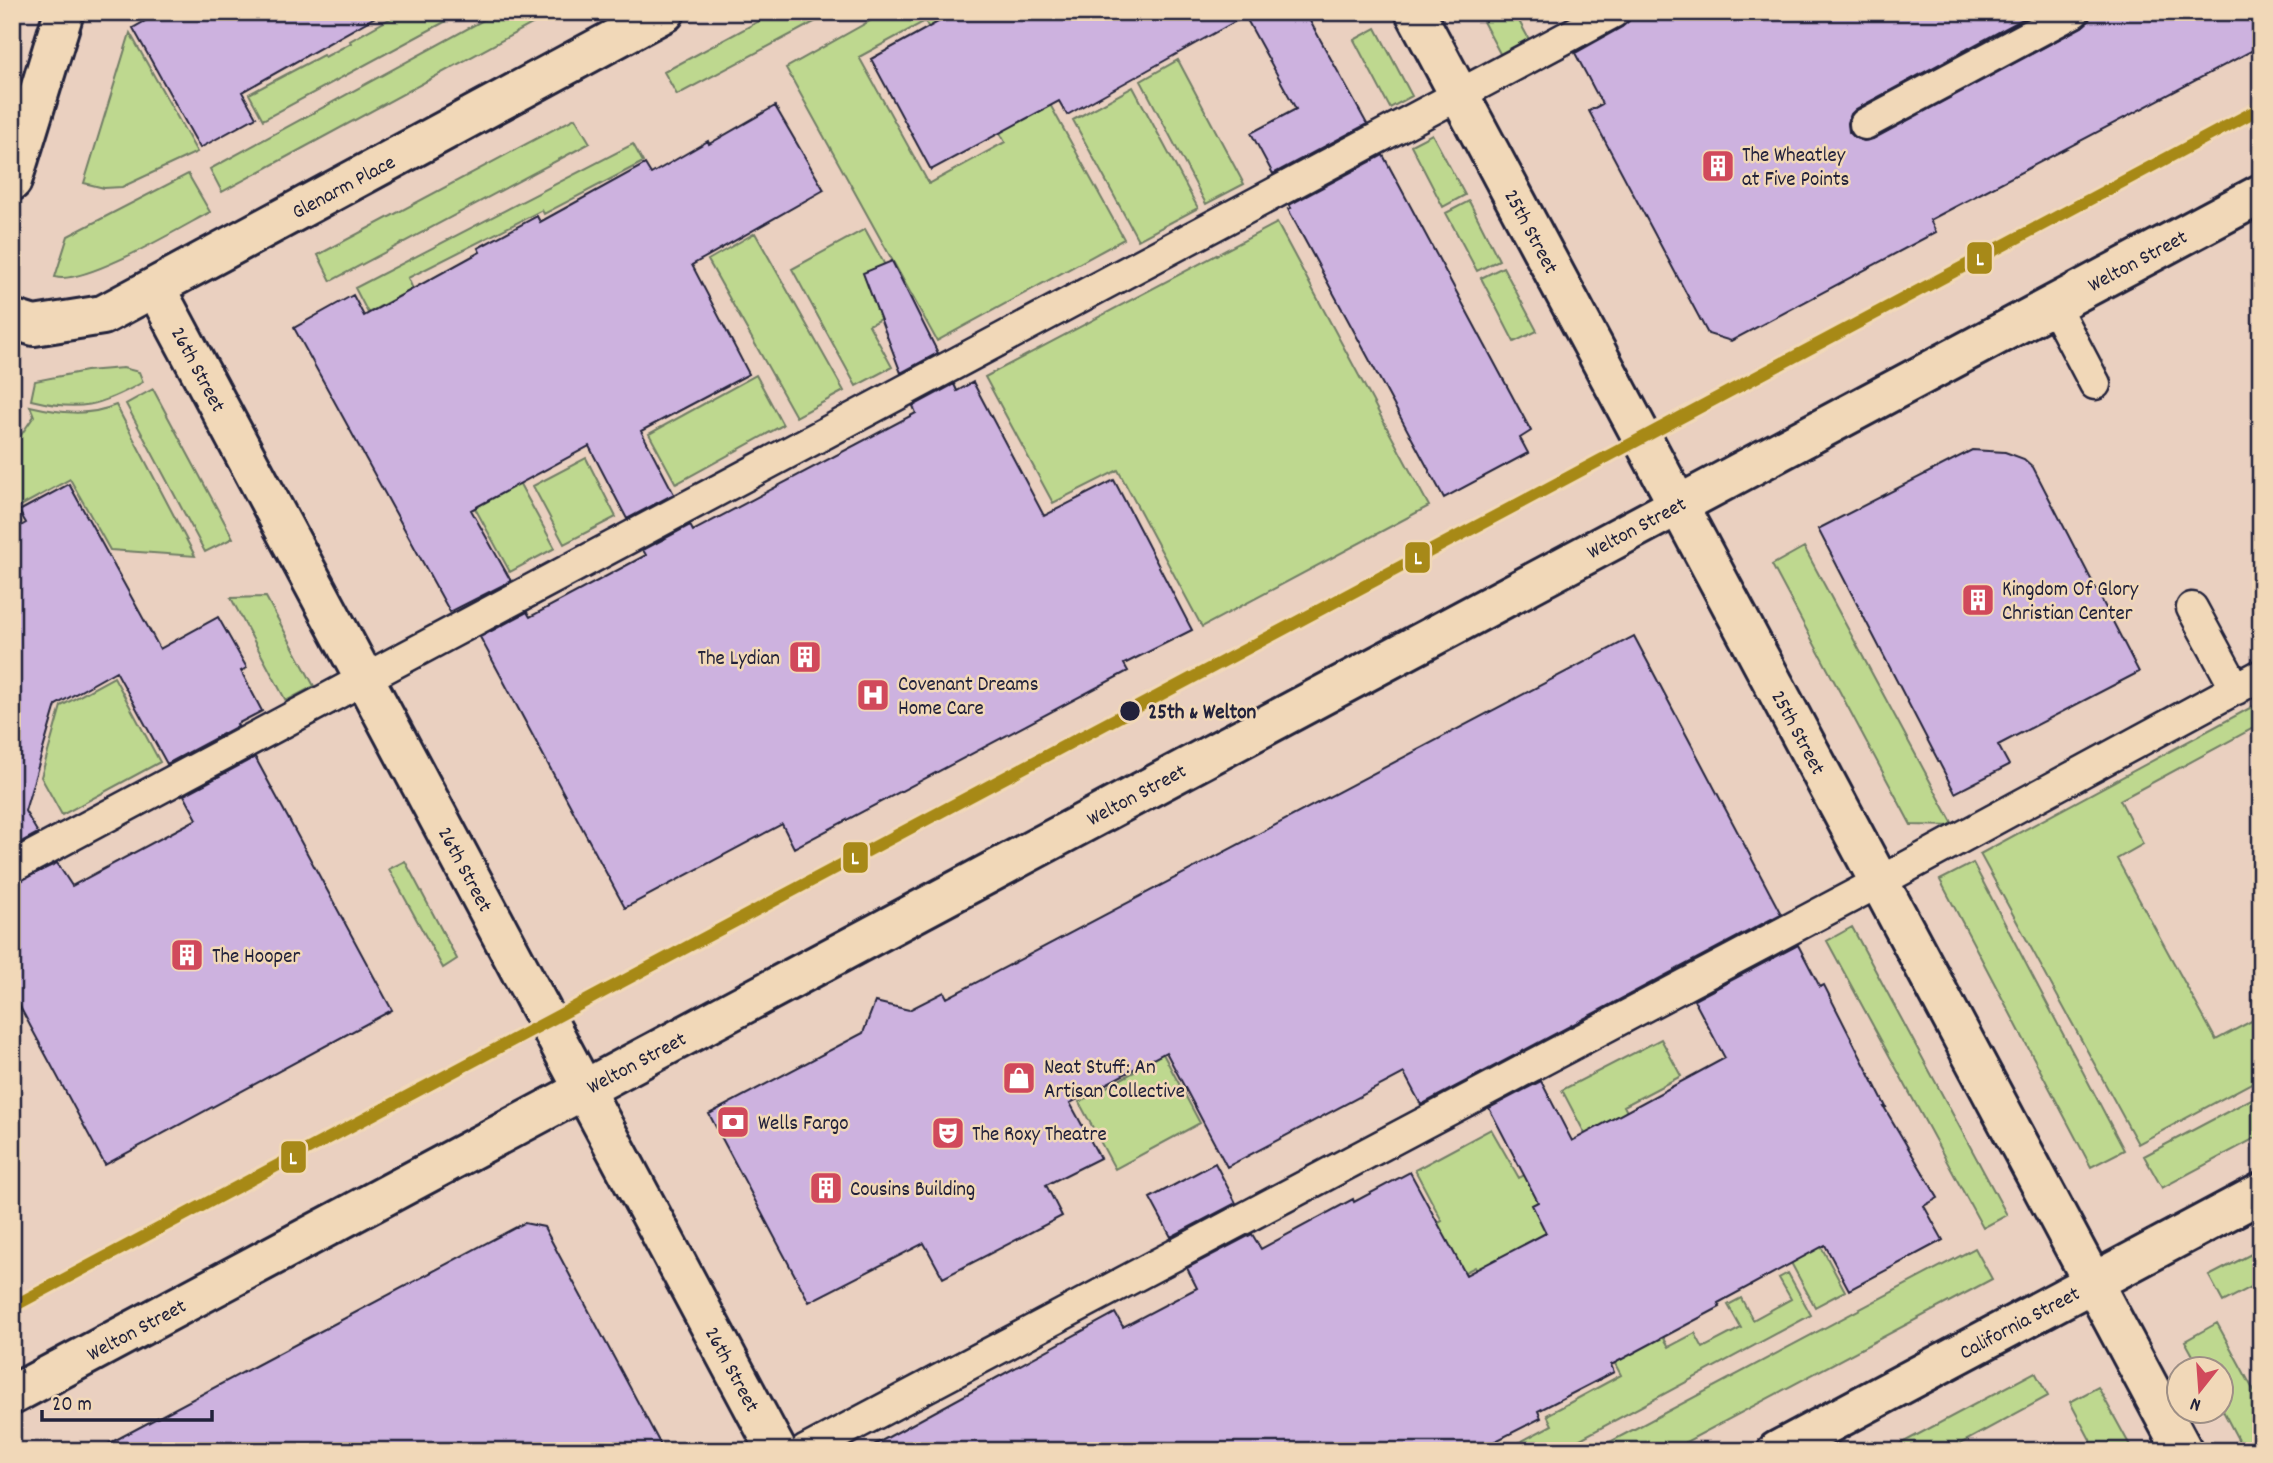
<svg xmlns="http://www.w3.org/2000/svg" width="2273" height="1463" viewBox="0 0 2273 1463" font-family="Dekko,sans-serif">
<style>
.green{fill:#bed88f;stroke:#707d65;stroke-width:2}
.building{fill:#cdb2df;stroke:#22223b;stroke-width:2}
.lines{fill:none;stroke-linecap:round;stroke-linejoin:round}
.service-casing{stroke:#22223b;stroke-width:35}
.minor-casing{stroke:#22223b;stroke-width:44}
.tertiary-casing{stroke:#22223b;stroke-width:44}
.service{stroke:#f1d8b8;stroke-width:30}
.minor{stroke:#f1d8b8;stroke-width:38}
.tertiary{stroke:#f1d8b8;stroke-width:38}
.rail-1-casing{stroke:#f1d8b8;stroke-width:18}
.rail-1{stroke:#a78918;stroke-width:12}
.stop-dot{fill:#22223b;stroke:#f1d8b8;stroke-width:2.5}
.labels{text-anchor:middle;stroke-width:5;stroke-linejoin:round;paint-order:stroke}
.poi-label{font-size:21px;fill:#22223b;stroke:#f1d8b8;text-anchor:start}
.street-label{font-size:21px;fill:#22223b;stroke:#f1d8b8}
.stop-label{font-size:21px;font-weight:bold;fill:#22223b;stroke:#f1d8b8;text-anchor:start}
.line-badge{stroke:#f1d8b8;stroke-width:2.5}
.badge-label{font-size:19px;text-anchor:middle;font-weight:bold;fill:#fff}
</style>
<rect width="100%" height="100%" fill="#ead0c0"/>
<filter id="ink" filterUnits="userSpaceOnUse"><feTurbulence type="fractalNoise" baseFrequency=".0143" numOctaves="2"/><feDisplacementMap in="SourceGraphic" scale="14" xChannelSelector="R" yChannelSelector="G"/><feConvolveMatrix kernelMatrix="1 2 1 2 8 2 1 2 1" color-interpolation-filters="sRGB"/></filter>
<g filter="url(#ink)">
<path class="green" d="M402,12H463L263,120L249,94L323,55L325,57L351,43L350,41Z
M498,12H554L222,192L210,169Z
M776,12H833L677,95L664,72Z
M886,12H1007L950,66L925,21L859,57L929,184L1005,142L968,75L1019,48L1124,239L937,341L786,68Z
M1478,12H1514L1535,50L1506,65Z
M1376,28L1412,96L1390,108L1354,40Z
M130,33L197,152L122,187L104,188L84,183Z
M1178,60L1244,184L1206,204L1141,81Z
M1133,87L1198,208L1138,240L1073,120Z
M575,118L590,143L331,281L318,255Z
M1432,134L1465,195L1443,207L1411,145Z
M633,144L643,162L544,214L542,210L408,278L413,289L368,313L355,288Z
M188,174L210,212C180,228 84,286 55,277L68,236Z
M1469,201L1499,260L1477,271L1446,213Z
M1277,223L1429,506L1202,627L1118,470L1053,503L985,377Z
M865,229L907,305L869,325L892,367L856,386L792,269Z
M755,233L844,391L796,417L708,260Z
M1503,267L1537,331L1514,342L1481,278Z
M123,368L139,372L143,382C101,406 80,412 31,400L35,381L86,371Z
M756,375L783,425L676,484L649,434Z
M153,389L233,538L205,552L126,404Z
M116,405L195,556L110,550L70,479L15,509L21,522L15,526L20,534L12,538V448L34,416L30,406C60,413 87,417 116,405Z
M498,444L555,548L510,572L453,468Z
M586,458L616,517L564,544L533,486Z
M1804,547L1954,826L1911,825L1772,565Z
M266,597L314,686L286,701L231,598Z
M114,677L160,762L62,815L41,777L61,706Z
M2261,702V724L2120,800L2143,844L2117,859L2216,1040L2261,1016V1078L2138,1144L1980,854Z
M405,861L457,959L443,968L389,869Z
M1973,863L2124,1150L2091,1167L1940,880Z
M1852,927L2007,1215L1983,1228L1827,941Z
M1661,1039L1681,1076L1624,1106L1669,1192L1614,1189L1562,1090Z
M1161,1050L1200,1123L1115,1169L1079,1102L1134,1072L1131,1066Z
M2261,1094V1135L2162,1188L2144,1156Z
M1754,1122L1845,1291L1815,1307L1724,1139Z
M1491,1129L1519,1178L1570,1151L1588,1184L1499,1313L1475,1267L1405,1302L1341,1276L1442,1221L1415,1170Z
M1975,1248L1992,1279L1669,1451H1593Z
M2261,1249V1282L2223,1302L2209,1276Z
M1788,1273L1811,1315L1558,1451H1503L1552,1425L1547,1415L1621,1375L1614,1362L1662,1335L1669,1347L1695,1333L1703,1348L1741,1328L1728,1305L1741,1298L1753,1320L1791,1299L1779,1278Z
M2217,1323L2261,1404V1449L2244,1451L2221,1407L2220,1368H2200L2185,1341Z
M2035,1372L2048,1396L1947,1451H1887Z
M2098,1387L2133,1451H2096L2070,1402Z"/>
<path class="building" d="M161,12H384L242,92L256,117L200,148L133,28Z
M956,12H1305L1367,124L1273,174L1251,133L1296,109L1245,16L1067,115L1059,101L931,170L871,59Z
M1631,12H2036L1856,109L1851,114L1848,123L1849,132L1855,138L1864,141L1873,139L2082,27L2089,21L2091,12H2250L2261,32V46L1930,220L1936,232L1731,341L1708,334L1589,111L1602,104L1575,53L1622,27L1629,21Z
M775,106L824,190L692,265L749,374L641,431L674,494L627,519L589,446L471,510L511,581L450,612L294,328L353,295L364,316L480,252L478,248L537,216L540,222L645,164L651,174L708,141L709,144Z
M1383,155L1531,431L1520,438L1528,453L1444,498L1288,209L1291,208L1289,205Z
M892,261L938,353L901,373L863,273Z
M973,382L1044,516L1114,480L1192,630L1124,664L1128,671L794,848L782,824L625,908L480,637L527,612L530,617L646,555L643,550L690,525L693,531L916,413L913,406L954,384L957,391Z
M1972,450L2005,452L2024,459L2033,467L2139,672L1998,745L2009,765L1955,793L1818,529Z
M69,484L160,649L218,617L247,668L241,671L262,711L237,724L238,726L167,764L116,671L56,705L25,811L38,833L12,847V531L26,523L19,511Z
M1634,636L1781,914L1421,1105L1404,1073L1227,1167L1166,1052L1070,1103L1100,1158L1046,1185L1062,1216L943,1278L924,1243L809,1302L709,1114L863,1033L875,1002L909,1010L944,992L947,998Z
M255,757L392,1010L105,1165L12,992V884L57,863L72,886L197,819L184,795Z
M1798,945L1820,987L1824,985L1886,1107H1884L1938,1198L1924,1206L1943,1240L1849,1290L1825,1245L1718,1303L1720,1307L1611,1365L1614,1372L1538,1411L1541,1418L1476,1451H863L1115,1313L1123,1327L1197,1288L1187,1268L1252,1234L1261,1249L1353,1199L1354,1202L1410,1172L1466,1275L1546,1233L1532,1205L1538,1202L1489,1108L1541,1081L1572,1141L1725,1058L1694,1000Z
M1215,1163L1236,1203L1171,1237L1150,1198Z
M524,1223L544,1227L664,1451H95Z"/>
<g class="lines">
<defs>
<path id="service" d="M1865,124L2074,12
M2053,304L2095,384
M2192,608L2236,689
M12,867L1614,12
M805,1451L1879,882L2261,675"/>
<path id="minor" d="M1415,12L2183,1451
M155,287L777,1451
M12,319L34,326L103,315L665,12"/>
<path id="tertiary" d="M12,181L64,12
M12,1395L2261,194
M1777,1451L2261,1193"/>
</defs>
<use href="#service" class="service-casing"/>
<use href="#minor" class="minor-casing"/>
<use href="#tertiary" class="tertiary-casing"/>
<use href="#service" class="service"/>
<use href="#minor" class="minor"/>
<use href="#tertiary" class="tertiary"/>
<defs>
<path id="rail-1" d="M12,1307L2261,108"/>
</defs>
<use href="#rail-1" class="rail-1-casing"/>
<use href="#rail-1" class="rail-1"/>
</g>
</g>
<defs>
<symbol id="building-square" viewBox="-11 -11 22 22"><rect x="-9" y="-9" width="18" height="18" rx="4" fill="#d1495b" stroke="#f1d8b8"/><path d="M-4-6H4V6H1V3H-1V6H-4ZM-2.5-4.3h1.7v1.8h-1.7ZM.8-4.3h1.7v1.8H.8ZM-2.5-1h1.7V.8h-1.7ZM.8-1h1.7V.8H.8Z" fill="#fff"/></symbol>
<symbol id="hospital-square" viewBox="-11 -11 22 22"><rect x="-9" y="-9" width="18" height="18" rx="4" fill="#d1495b" stroke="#f1d8b8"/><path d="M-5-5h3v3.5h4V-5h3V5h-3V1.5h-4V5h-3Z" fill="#fff"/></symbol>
<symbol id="shop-square" viewBox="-11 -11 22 22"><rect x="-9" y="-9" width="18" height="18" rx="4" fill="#d1495b" stroke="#f1d8b8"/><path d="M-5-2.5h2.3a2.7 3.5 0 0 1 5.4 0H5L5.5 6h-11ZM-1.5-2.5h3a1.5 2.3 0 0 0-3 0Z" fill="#fff"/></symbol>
<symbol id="bank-square" viewBox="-11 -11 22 22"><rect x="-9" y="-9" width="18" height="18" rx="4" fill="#d1495b" stroke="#f1d8b8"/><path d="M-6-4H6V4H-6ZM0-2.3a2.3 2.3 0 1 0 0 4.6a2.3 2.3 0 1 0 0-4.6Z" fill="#fff"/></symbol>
<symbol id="theatre-square" viewBox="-11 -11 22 22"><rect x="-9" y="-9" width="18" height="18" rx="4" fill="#d1495b" stroke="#f1d8b8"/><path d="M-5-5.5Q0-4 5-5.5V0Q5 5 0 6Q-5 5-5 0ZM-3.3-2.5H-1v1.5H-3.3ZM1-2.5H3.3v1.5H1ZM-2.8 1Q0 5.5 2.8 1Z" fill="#fff"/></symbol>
</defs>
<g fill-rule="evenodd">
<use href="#building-square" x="1699" y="147" width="38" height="38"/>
<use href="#building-square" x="1959" y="581" width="38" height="38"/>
<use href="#building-square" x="786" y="638" width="38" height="38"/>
<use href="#hospital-square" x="854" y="676" width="38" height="38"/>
<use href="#building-square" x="168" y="936" width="38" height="38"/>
<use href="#shop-square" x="1000" y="1059" width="38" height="38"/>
<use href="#bank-square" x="714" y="1103" width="38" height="38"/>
<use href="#theatre-square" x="929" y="1114" width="38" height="38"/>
<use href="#building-square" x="807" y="1169" width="38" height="38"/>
</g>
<circle class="stop-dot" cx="1130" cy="711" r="11"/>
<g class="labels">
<g class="poi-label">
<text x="1742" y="161">The Wheatley<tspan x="1742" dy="24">at Five Points</tspan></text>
<text x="2002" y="595">Kingdom Of Glory<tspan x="2002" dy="24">Christian Center</tspan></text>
<text x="780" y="664" text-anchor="end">The Lydian</text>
<text x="898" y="690">Covenant Dreams<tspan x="898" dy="24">Home Care</tspan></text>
<text x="212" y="962">The Hooper</text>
<text x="1044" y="1073">Neat Stuff: An<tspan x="1044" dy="24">Artisan Collective</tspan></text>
<text x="758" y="1129">Wells Fargo</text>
<text x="972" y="1140">The Roxy Theatre</text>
<text x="850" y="1195">Cousins Building</text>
</g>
<g class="street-label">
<text transform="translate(343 186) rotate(-28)" y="7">Glenarm Place</text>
<text transform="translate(1532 231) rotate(62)" y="7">25th Street</text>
<text transform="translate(2137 260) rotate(-28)" y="7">Welton Street</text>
<text transform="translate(199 369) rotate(62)" y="7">26th Street</text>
<text transform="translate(1636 527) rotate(-28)" y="7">Welton Street</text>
<text transform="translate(1799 732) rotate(62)" y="7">25th Street</text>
<text transform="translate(1136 794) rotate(-28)" y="7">Welton Street</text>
<text transform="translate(466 869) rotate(62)" y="7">26th Street</text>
<text transform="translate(636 1062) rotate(-28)" y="7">Welton Street</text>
<text transform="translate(2019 1322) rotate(-28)" y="7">California Street</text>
<text transform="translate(136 1329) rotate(-28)" y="7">Welton Street</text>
<text transform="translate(733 1369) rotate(62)" y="7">26th Street</text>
</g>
<g class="stop-label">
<text x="1148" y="718">25th &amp; Welton</text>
</g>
</g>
<g class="line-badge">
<rect x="1966" y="241" width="27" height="34" rx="7" fill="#a78918"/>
<rect x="1404" y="541" width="27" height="33" rx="7" fill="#a78918"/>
<rect x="842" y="841" width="27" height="33" rx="7" fill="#a78918"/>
<rect x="280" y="1140" width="27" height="34" rx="7" fill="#a78918"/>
</g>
<g class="badge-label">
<text x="1980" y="265">L</text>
<text x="1418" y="564">L</text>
<text x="855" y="864">L</text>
<text x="293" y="1164">L</text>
</g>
<rect width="2273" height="1463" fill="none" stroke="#f1d8b8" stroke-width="42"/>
<rect x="21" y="21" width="2231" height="1421" fill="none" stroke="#22223b" stroke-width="2.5" filter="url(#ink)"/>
<g transform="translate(2200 1390) rotate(197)"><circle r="33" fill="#f1d8b8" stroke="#9e8f86" stroke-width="2"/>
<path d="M0-5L12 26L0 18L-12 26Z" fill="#d1495b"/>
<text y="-10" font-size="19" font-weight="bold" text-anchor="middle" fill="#22223b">N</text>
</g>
<path d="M42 1410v10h170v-10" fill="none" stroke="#22223b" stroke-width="3.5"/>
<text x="52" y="1410" font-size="21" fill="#22223b" stroke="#f1d8b8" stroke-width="5" paint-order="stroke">20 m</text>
</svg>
